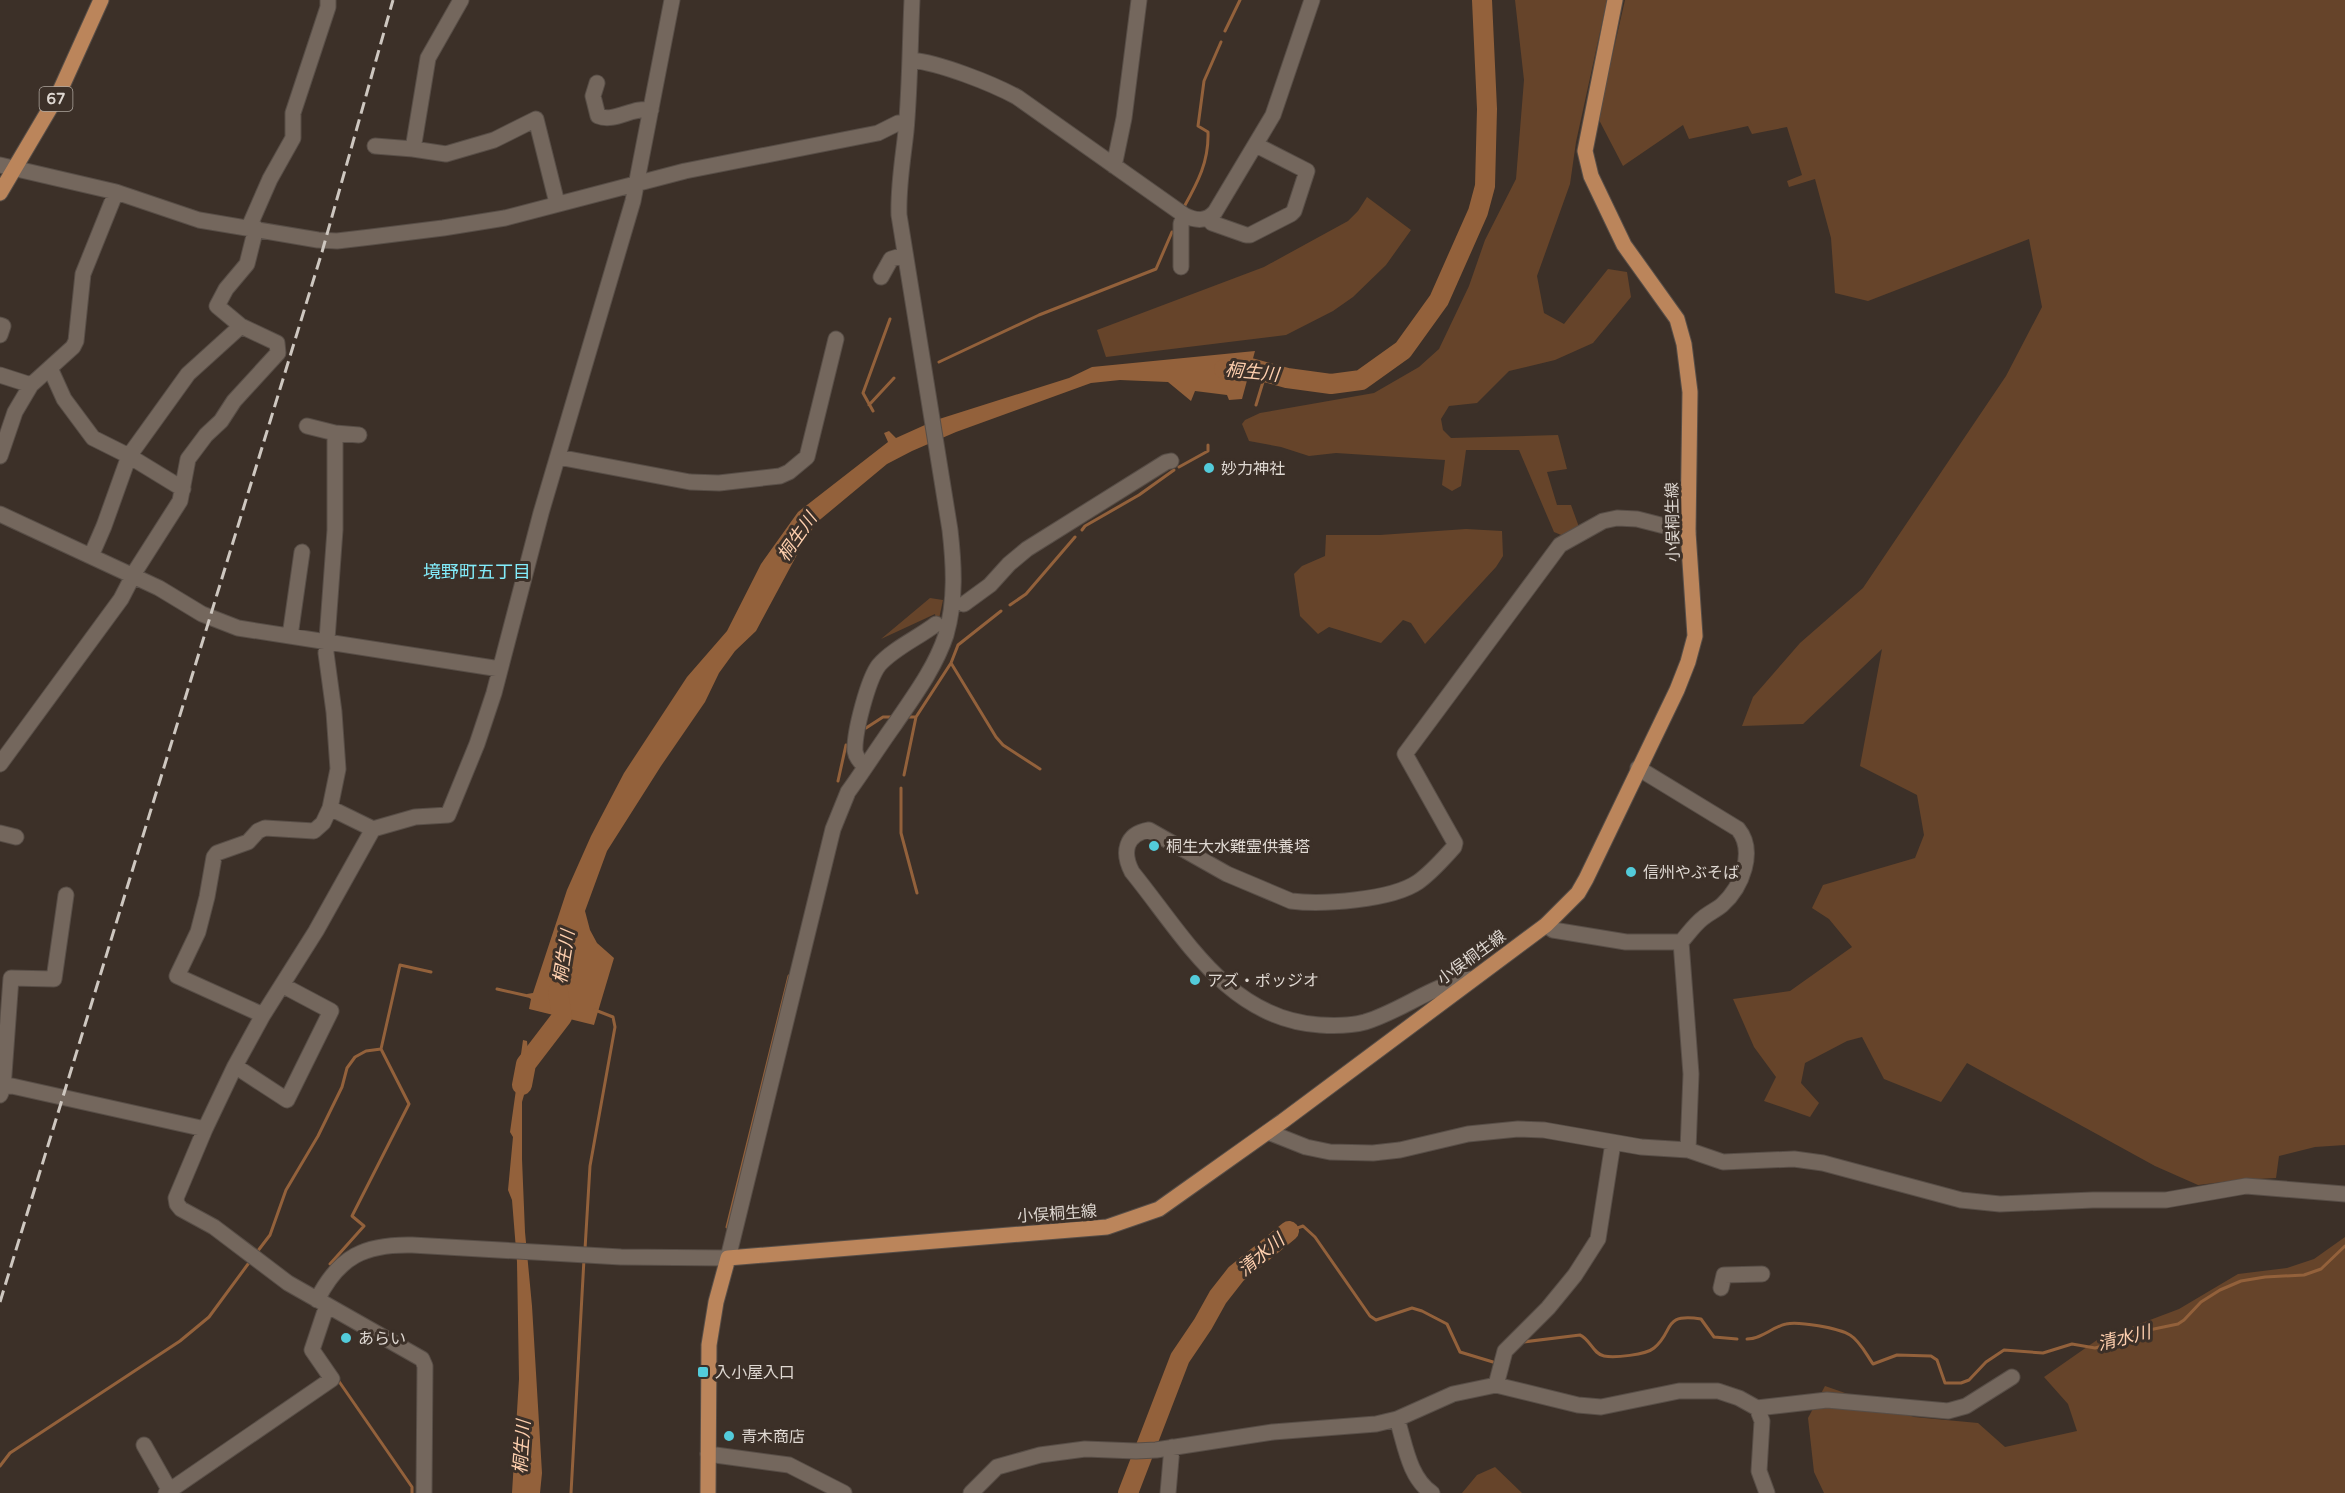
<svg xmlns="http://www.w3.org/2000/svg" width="2345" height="1493" viewBox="0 0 2345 1493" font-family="'Varela Round','Noto Sans JP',sans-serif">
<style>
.green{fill:#66442a}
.water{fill:#93613b}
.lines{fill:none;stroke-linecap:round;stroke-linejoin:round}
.stream{stroke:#93613b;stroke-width:3}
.river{stroke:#93613b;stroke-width:20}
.minor-casing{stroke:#584e47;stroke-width:17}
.major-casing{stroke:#584e47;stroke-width:17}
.minor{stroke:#74675d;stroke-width:15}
.major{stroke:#bb855b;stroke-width:15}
.rail{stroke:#cec7c0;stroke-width:3;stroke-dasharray:12 6;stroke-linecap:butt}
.poi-dot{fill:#53cbda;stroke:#3c3028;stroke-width:2}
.labels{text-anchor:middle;stroke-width:6;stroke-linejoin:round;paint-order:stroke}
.shield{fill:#3c3028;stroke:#aea69f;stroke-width:1.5}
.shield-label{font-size:15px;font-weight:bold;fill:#dfd8d2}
.poi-label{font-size:16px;fill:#dfd8d2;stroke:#3c3028;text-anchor:start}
.street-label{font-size:16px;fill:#dfd8d2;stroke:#3c3028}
.water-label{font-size:18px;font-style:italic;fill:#fecfae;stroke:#3c3028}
.neighbourhood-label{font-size:18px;fill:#82ecfa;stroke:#3c3028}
</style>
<rect width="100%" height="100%" fill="#3c3028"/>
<path class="green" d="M1515,0H1607L1576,142L1570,184L1537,276L1544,313L1564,324L1608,269L1627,272L1631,297L1593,343L1555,360L1509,371L1477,403L1449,406L1441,419L1443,430L1451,438L1558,435L1567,469L1547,472L1557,505H1571L1579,527L1566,537L1554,532L1519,450H1466L1461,486L1452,491L1442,485L1445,460L1336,453L1309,456L1281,447L1249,441L1242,424L1245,420L1260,413L1374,393L1419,367L1439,349L1469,286L1485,240L1516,179L1524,80Z
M1625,0H2345V1145L2315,1147L2279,1156L2276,1178L2239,1180L2198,1185L2155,1166L1967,1063L1941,1102L1884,1079L1862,1037L1847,1041L1805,1063L1801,1083L1819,1103L1810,1117L1764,1101L1776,1077L1754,1047L1733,999L1790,991L1852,947L1829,919L1812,908L1823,885L1915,858L1924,835L1917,795L1860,766L1882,649L1803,724L1742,726L1753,697L1800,643L1863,588L2006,376L2042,307L2029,239L1868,301L1835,293L1831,238L1815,179L1789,187L1787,181L1802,175L1787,127L1752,134L1748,126L1689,139L1683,125L1623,166L1598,118Z
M1367,197L1411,230L1386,265L1353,297L1333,311L1286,335L1106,357L1097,330L1264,267L1348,221L1358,211Z
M1466,529L1502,531L1503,556L1496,567L1425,644L1411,623L1403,620L1381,643L1329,627L1318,634L1300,616L1294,574L1302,566L1325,556L1326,535H1380Z
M930,598L943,600L937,628L935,614L881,639Z
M2345,1237V1493H1824L1814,1472L1808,1418L1825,1386L1914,1417L1978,1423L2005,1447L2077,1431L2068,1404L2044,1377L2097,1340L2179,1309L2238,1274L2287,1268L2314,1259Z
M1495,1467L1522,1493H1462L1477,1475Z"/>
<path class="water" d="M1255,351L1242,399L1229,400L1227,395L1195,391L1191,401L1168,382L1120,380L1091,383L956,432L912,451L887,464L816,523L799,551L756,631L735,651L719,673L705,702L661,766L607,851L585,911L590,930L597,943L614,958L594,1025L529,1009L531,999L526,996L527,994L533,993L567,890L591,836L624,773L687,677L727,631L761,564L798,512L888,442L884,433L889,431L896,438L936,420L1069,378L1092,367Z
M523,1040L527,1041L530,1074L522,1102V1159L525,1232L532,1306L542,1473L540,1493H512L519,1379L517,1262L512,1200L508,1190L513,1137L510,1132Z"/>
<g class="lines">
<path class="stream" d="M1225,31L1240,0
M1184,207C1198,182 1209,161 1208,132L1198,126L1204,81L1221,42
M939,362L1039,315L1156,269L1172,232
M869,405L894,378
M1256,405L1266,372
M873,411L863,393L890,319
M1179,467L1208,451V445
M1082,530L1085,526L1139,495L1174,470
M1010,605L1026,594L1075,537
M951,663L996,737L1003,745L1040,769
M907,717H916L951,663L958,645L1001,611
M866,728L883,717H895
M904,775L916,717
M838,781L846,745
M901,788V833L917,893
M497,989L528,996
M727,1227L789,976
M1289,1231L1303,1226L1315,1237L1370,1316L1376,1320L1412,1308L1422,1311L1447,1324L1460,1352L1493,1362
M585,1249L590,1166L615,1027L613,1017L595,1010
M257,1252L270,1235L286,1190L318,1136L342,1087L347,1068L355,1057L366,1051L381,1049
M330,1264L364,1226L352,1216L409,1104L381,1049L400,965L431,972
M1747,1339C1762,1339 1772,1327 1786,1324C1798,1321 1839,1328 1850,1335C1860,1341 1866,1354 1873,1364L1897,1355L1931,1356L1937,1360L1945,1383H1961L1969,1380L1986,1362L2004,1350L2043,1353L2072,1344L2095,1348L2118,1342L2149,1330L2178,1324L2184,1320L2201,1302L2220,1290L2241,1281L2265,1277L2304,1275L2321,1269L2345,1246
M1523,1342L1580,1335C1590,1339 1593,1354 1604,1356C1614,1358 1646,1355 1654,1348C1675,1331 1661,1313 1701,1319L1714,1337L1737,1339
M338,1380L412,1487V1493
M0,1466L10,1453L180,1341L209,1317L251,1260
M571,1493L584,1259"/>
<path class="river" d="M1224,369L1250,368L1287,378L1331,384L1361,380L1403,350L1439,300L1478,212L1485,186L1487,109L1482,0
M522,1085L526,1064L562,1017L558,992
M1128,1493L1180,1358L1203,1324L1218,1297L1236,1274L1289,1231"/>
<defs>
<path id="minor" d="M461,0L428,58L413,149L446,154L494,140L536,119L557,203
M911,60C940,63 991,83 1017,97L1184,215C1196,221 1206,222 1215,212L1273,115L1312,0
M597,83L593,96L598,116C615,123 633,106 651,110
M375,146L413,149
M0,165L116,192L199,220L318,240L337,241L371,237L443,228L505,218L685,171L878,133L898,123H906
M1114,166L1124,118L1139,0
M1208,218L1212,223L1246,235H1250L1291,214L1294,211L1307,171L1256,145
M249,227L270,179L293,138V113L328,7V0
M1181,267V224L1184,215
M881,277L891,259L904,255
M0,325L3,326L0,335
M50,368L64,399L93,438L129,456L183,489
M0,375L31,385
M307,426L335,433L359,435
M0,456L15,412L31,385L73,347L76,341L83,274L116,192
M558,457L690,482L719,483L780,476L789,472L807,457L836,339
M0,514L159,588L202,614L238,628L500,669
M91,556L104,526L129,456L188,374L241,326
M964,604L990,585L1009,564L1027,549L1166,462L1171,461
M290,636L302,552
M0,764L121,599L136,570L180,501L188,459L206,435L221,421L234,401L278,353L277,343L241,326L217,306L226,289L247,264L256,228
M865,766C860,762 856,758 855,751C854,733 868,679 879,665C894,648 918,638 936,624
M1638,768L1738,829C1756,851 1742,887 1722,905C1716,910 1709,913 1703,918C1695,924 1688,934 1681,942L1691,1074L1688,1150
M330,808L373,829
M0,833L16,837
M1546,925L1553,930L1626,942H1681
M1470,979C1433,984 1402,1011 1365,1022C1350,1026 1335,1026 1320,1025C1228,1019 1184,936 1132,872C1122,853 1125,834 1149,830L1227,874L1291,901C1322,905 1392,900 1418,882C1432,872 1443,859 1454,847L1455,843L1405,754L1560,545L1603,521L1617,518L1637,519L1688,532
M263,1015L177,976L198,932L207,897L214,857L217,853L248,842L258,831L265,828L314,831L323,823L330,808L338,769L334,712L326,653L335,530V433
M235,1066L287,1100L331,1011L282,985
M0,1087L12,1086L205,1129
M0,1095L3,1088L11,978L54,979L66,895
M1268,1132L1306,1147L1330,1152L1373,1153L1400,1150L1468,1134L1518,1129L1544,1130L1641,1147L1688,1150L1723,1162L1794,1159L1823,1163L1961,1200L2000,1204L2093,1200H2166L2246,1186L2345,1194
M1721,1288L1724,1275L1762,1274
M317,1300C339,1256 365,1244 412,1245L621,1257L728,1258L833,829L848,792C864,770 879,746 895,724C914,696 935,668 946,635C956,600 954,565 950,530L899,215C898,186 903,159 906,131C910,87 910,44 912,0
M1496,1385L1505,1351L1548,1308L1575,1275L1598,1239L1613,1143
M1757,1408L1762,1421L1759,1471L1767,1493
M1397,1419C1405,1444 1409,1478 1432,1493
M144,1445L171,1493
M708,1454L789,1465L844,1493
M166,1493L332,1379L312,1350L327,1305
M424,1493L425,1366L422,1359L288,1283L214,1227L181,1209L177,1204L176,1198L205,1129L235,1066L263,1015L316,931L373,829L415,817L448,815L477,744L494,693L541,513L633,201L672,0
M971,1493L997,1467L1040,1455L1085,1449L1136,1451L1156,1450L1273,1432L1376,1424L1397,1419L1453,1394L1496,1385L1578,1405L1601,1407L1679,1391H1718L1739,1398L1757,1408L1827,1400L1948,1411L1966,1406L2012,1377
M1168,1493L1172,1447"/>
<path id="major" d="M0,193L59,93L101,0
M708,1493L709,1345L716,1302L728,1258L1107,1227L1159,1209L1283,1121L1546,925L1578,893L1586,879L1677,690L1688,662L1695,636L1688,532L1690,392L1684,344L1677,319L1624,245L1591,176L1585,151L1615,0"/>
</defs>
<use href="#minor" class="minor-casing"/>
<use href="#major" class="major-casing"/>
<use href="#minor" class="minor"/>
<use href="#major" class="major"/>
<path class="rail" d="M0,1302L322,252L393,0"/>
</g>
<g class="poi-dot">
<circle cx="1209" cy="468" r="6"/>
<circle cx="1154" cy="846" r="6"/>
<circle cx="1631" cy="872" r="6"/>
<circle cx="1195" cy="980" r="6"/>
<circle cx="346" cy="1338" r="6"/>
<rect x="697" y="1366" width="12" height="12" rx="3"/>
<circle cx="729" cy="1436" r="6"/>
</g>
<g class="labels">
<rect class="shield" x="39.5" y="87" width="33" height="24" rx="4.5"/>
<g class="shield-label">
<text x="56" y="104">67</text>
</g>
<g class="poi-label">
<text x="1221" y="474">妙力神社</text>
<text x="1166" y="852">桐生大水難霊供養塔</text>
<text x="1643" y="878">信州やぶそば</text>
<text x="1207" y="986">アズ・ポッジオ</text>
<text x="358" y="1344">あらい</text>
<text x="715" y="1378">入小屋入口</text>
<text x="741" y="1442">青木商店</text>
</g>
<g class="street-label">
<text transform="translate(1672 522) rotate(-91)" y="6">小俣桐生線</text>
<text transform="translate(1471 957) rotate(-36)" y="6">小俣桐生線</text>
<text transform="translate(1057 1213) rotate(-4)" y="6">小俣桐生線</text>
</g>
<g class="water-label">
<text transform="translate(1252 372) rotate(6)" y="6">桐生川</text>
<text transform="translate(797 537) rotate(-55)" y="6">桐生川</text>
<text transform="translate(564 957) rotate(-81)" y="6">桐生川</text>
<text transform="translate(1261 1255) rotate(-40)" y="6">清水川</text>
<text transform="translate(2124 1338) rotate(-14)" y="6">清水川</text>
<text transform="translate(522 1447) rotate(-86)" y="6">桐生川</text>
</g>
<g class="neighbourhood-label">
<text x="477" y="578">境野町五丁目</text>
</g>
</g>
</svg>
